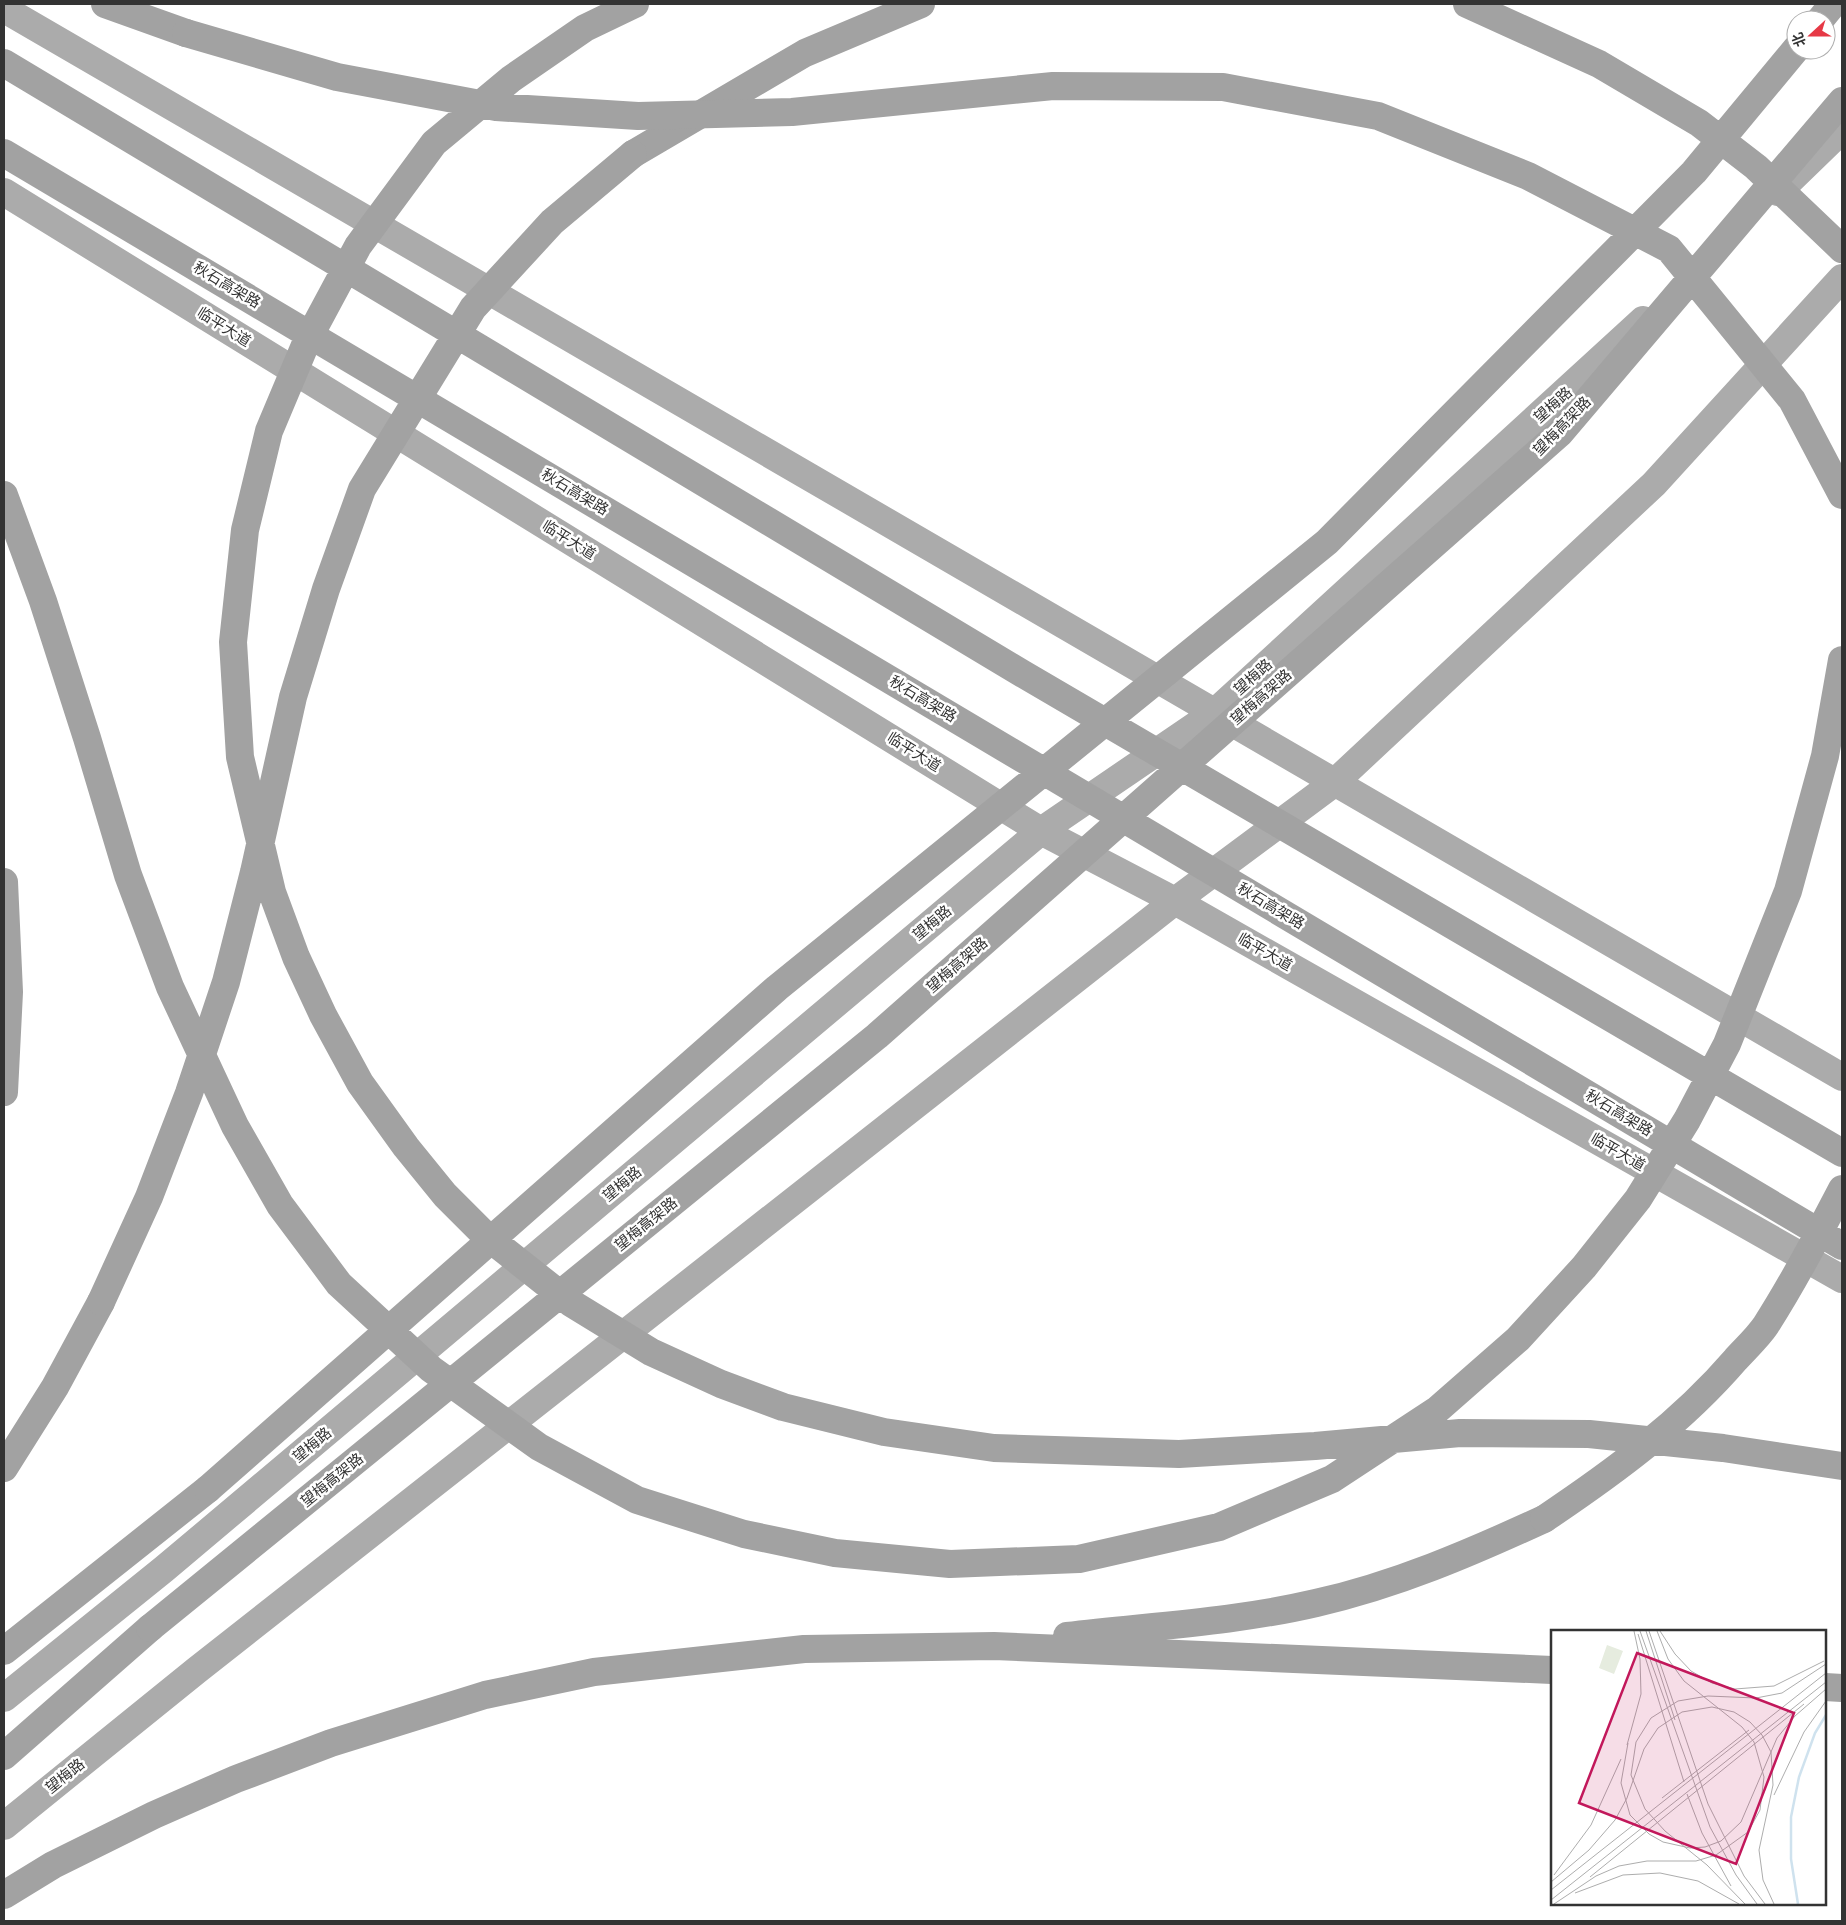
<svg xmlns="http://www.w3.org/2000/svg" width="1846" height="1925" viewBox="0 0 1846 1925" font-family="Mulish,'Noto Sans SC',sans-serif">
<style>
.lines{fill:none;stroke-linecap:round;stroke-linejoin:round}
.primary{stroke:#ababab;stroke-width:28}
.trunk{stroke:#a2a2a2;stroke-width:28}
.trunk-bridge{stroke:#a2a2a2;stroke-width:28}
.labels{text-anchor:middle;stroke-width:5;stroke-linejoin:round;paint-order:stroke}
.street-label{font-size:15px;fill:#333;stroke:#fff}
.inset-river{fill:none;stroke:#cfe2ee;stroke-width:2.5}
.inset-road{fill:none;stroke:#adadad;stroke-width:1}
.view{fill:#c2185b;fill-opacity:0.15;stroke:#c2185b;stroke-width:2.5}
.inset-edge{fill:none;stroke:#333;stroke-width:2.5}
</style>
<rect width="100%" height="100%" fill="#fff"/>
<g class="lines">
<path class="primary" d="M4,9L1842,1077
M4,192L1041,831L1175,901L1842,1279
M1778,192L1842,130
M4,1698L164,1569L1041,831L1214,713L1643,320
M4,1826L197,1670L1175,901L1334,783L1654,484L1842,278"/>
<path class="trunk" d="M105,4L186,33
M1820,20L1833,4
M633,154L805,53L921,4
M4,882L9,992L4,1092
M4,1468L55,1387L101,1302
M1067,1636C1150,1626 1235,1622 1316,1603C1396,1585 1470,1553 1544,1519
M4,1651L208,1489
M1825,1687L1842,1688
M4,1756L150,1628
M4,1895L53,1865L154,1815L236,1779L331,1743L485,1695L594,1672L804,1649L994,1646L1552,1670"/>
<path class="trunk-bridge" d="M635,4L585,28L511,79L434,143L358,246L306,343L269,431L245,530L233,642L240,757L272,892L296,957L323,1015L360,1083L406,1147L445,1195L484,1234L571,1303L651,1352L721,1384L783,1407L884,1432L994,1448L1179,1454L1315,1446L1460,1433L1589,1434L1723,1448L1842,1466
M1467,4L1599,64L1699,123L1756,167L1842,249
M186,33L337,77L496,107L638,116L792,112L1053,86L1223,87L1378,116L1528,176L1669,249L1792,400L1842,495
M4,63L1023,674L1842,1153
M4,153L1842,1246
M4,495L43,601L87,738L128,875L170,987L235,1126L280,1205L339,1284L431,1369L539,1447L637,1500L744,1534L835,1553L950,1564L1079,1559L1219,1527L1332,1479L1437,1410L1518,1339L1584,1267L1638,1199L1687,1120L1727,1044L1788,891L1825,756L1842,660
M101,1302L149,1197L189,1093L226,982L254,872L293,697L326,589L362,489L473,308L552,222L633,154
M208,1489L777,988L1327,542L1694,172L1796,49
M1544,1519C1614,1472 1681,1423 1736,1359C1746,1348 1758,1337 1766,1325C1794,1281 1818,1235 1842,1189
M150,1628L877,1036L1560,433L1842,101"/>
</g>
<g class="labels">
<g class="street-label">
<text transform="translate(227 285) rotate(31)" y="5">秋石高架路</text>
<text transform="translate(224 327) rotate(32)" y="5">临平大道</text>
<text transform="translate(1553 405) rotate(-42)" y="5">望梅路</text>
<text transform="translate(1562 426) rotate(-46)" y="5">望梅高架路</text>
<text transform="translate(575 492) rotate(31)" y="5">秋石高架路</text>
<text transform="translate(569 540) rotate(32)" y="5">临平大道</text>
<text transform="translate(1253 677) rotate(-42)" y="5">望梅路</text>
<text transform="translate(1261 697) rotate(-41)" y="5">望梅高架路</text>
<text transform="translate(923 699) rotate(31)" y="5">秋石高架路</text>
<text transform="translate(914 752) rotate(32)" y="5">临平大道</text>
<text transform="translate(1271 906) rotate(31)" y="5">秋石高架路</text>
<text transform="translate(932 923) rotate(-40)" y="5">望梅路</text>
<text transform="translate(1265 952) rotate(30)" y="5">临平大道</text>
<text transform="translate(957 965) rotate(-41)" y="5">望梅高架路</text>
<text transform="translate(1619 1113) rotate(31)" y="5">秋石高架路</text>
<text transform="translate(1618 1152) rotate(30)" y="5">临平大道</text>
<text transform="translate(622 1184) rotate(-40)" y="5">望梅路</text>
<text transform="translate(646 1224) rotate(-39)" y="5">望梅高架路</text>
<text transform="translate(312 1445) rotate(-40)" y="5">望梅路</text>
<text transform="translate(332 1480) rotate(-39)" y="5">望梅高架路</text>
<text transform="translate(65 1776) rotate(-39)" y="5">望梅路</text>
</g>
</g>
<g transform="translate(1551 1630)">
<rect width="275" height="275" fill="#fff"/>
<path d="M56,15L72,21L63,44L48,38Z" fill="#e6ecdf"/>
<path class="inset-river" d="M247,274L240,229V187L248,147L264,103L275,85"/>
<path class="inset-road" d="M89,1L159,197L185,245L206,274M95,1L124,90M98,1L157,174L193,246L214,274M109,1L124,24L140,41L161,53L184,59L223,56L273,31M87,4L133,152M77,113L70,153L79,185L98,204L112,212L139,218L154,217L170,211L190,192L226,108L244,86L275,59M76,115L90,64L89,29L83,1M136,164L151,203L180,256M223,165L253,102L275,71M111,168L198,100M3,245L40,195L70,129M39,247L253,74M0,252L38,220L64,190L76,168L93,119L107,98L131,82L161,77L183,82L199,92L211,105L220,122L222,155L208,220L212,250L223,274M0,260L275,43M24,263L72,245L109,243L147,251L188,274M0,270L275,52M3,274L45,246L68,236L96,231H145L165,225L197,202L209,180L213,147L203,112L191,97L133,51L117,29L106,1M194,274L156,235L114,201L94,179L80,145L85,112L100,88L127,71L157,66L205,68L231,63L275,34"/>
<path class="view" d="M86,23L243,83L185,234L28,173Z"/>
<rect width="275" height="275" class="inset-edge"/>
</g>
<rect width="1846" height="1925" fill="none" stroke="#333333" stroke-width="10"/>
<g transform="translate(1811 35) rotate(249)"><circle r="24" fill="#ffffff" stroke="#adadad"/>
<path d="M0-4L9 19L0 12L-9 19Z" fill="#e63946"/>
<text y="-8" font-size="14" font-weight="bold" text-anchor="middle" fill="#333333">北</text>
</g>
</svg>
